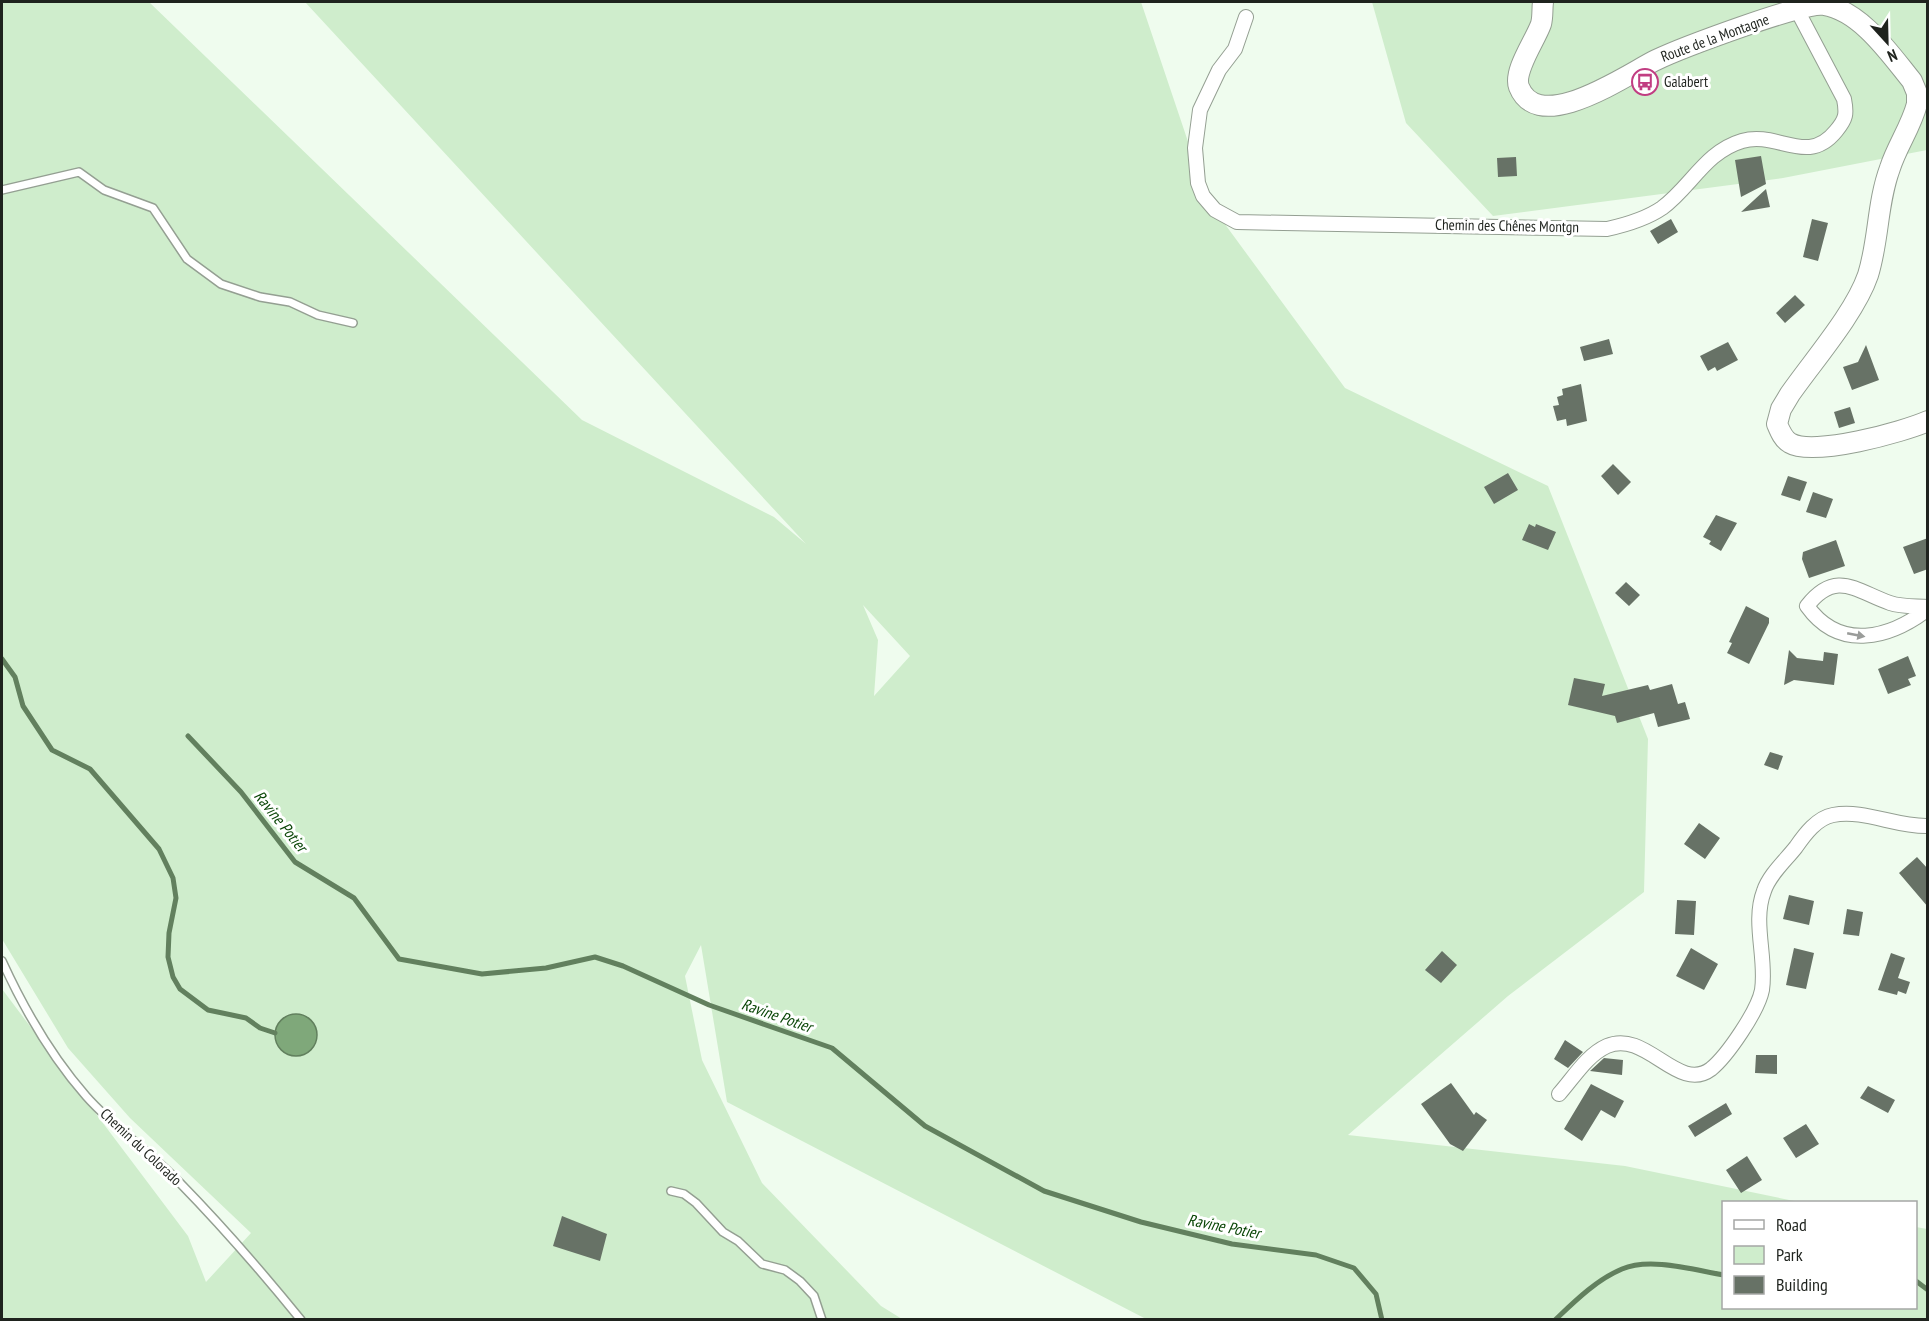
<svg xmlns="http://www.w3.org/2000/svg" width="1929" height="1321" viewBox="0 0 1929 1321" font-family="'PT Sans Narrow',sans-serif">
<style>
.green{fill:#cfedcc;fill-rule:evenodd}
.water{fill:#7fa87a;stroke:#62805e;stroke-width:1.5}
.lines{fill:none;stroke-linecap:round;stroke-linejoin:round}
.stream{stroke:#62805e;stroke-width:5}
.building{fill:#677266}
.lane-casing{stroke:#949f92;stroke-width:10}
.street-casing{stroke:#949f92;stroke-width:16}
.secondary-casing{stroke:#949f92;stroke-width:22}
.lane{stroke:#fff;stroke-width:7}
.street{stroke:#fff;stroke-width:14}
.secondary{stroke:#fff;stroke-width:20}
.oneway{fill:#9a9c9a}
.labels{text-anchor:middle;stroke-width:6;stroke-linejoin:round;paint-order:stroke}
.street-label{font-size:15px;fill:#1f231e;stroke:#fff}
.poi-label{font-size:15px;fill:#1f231e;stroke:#fff;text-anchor:start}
.water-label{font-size:16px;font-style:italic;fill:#0a4607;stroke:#fff}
</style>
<rect width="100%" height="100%" fill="#effcee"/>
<path class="green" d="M2,2H149L582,420L774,517L806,544L305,2H1141L1208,201L1345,388L1548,486L1648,739L1644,892L1508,996L1348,1135L1625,1166L1799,1202H1724V1308H1916V1227L1927,1229V1319H1146L727,1102L701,945L685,976L702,1060L762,1183L881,1306L902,1319H2V989L188,1236L206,1282L251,1233L130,1118L68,1048L2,939ZM863,605L910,656L874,696L878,640Z
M1372,2H1927V150L1783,178L1493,216L1406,123Z"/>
<path class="water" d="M275 1035a21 21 0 1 1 42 0a21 21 0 1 1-42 0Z"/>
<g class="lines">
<path class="stream" d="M2,659L15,677L23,706L52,750L90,769L159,849L173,878L176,898L169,933L168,957L173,977L180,989L208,1010L246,1018L260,1028L275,1033
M188,736L241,792L295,862L354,898L399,959L482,974L546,968L595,957L623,966L709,1005L832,1048L925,1126L1044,1191L1141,1222L1232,1244L1316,1255L1354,1268L1376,1294L1382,1320
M1916,1281L1928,1290
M1555,1320C1575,1301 1596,1280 1622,1269C1650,1257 1694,1270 1724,1275"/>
</g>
<path class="building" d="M1761,156L1766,184L1741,197L1735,160Z
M1516,157L1517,176L1498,177L1497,158Z
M1766,189L1770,207L1741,212Z
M1671,219L1678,232L1658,244L1650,231Z
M1812,219L1828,223L1818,261L1803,257Z
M1795,295L1805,305L1785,323L1776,313Z
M1609,339L1613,354L1584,361L1580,347Z
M1728,342L1738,360L1717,371L1715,367L1708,371L1700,356Z
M1866,345L1879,380L1852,390L1843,367L1858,362Z
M1581,384L1587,421L1567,426L1566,419L1557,421L1553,406L1559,405L1557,397L1563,395L1562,389Z
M1850,407L1855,423L1839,428L1834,412Z
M1613,464L1631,482L1618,495L1601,476Z
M1508,473L1518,490L1494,504L1484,487Z
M1788,476L1807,482L1800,501L1781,495Z
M1813,492L1833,499L1826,518L1806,512Z
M1716,515L1737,523L1721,551L1709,544L1711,541L1703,537Z
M1529,524L1535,527L1536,524L1556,532L1548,550L1522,540Z
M1928,538V569L1914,574L1903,547Z
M1836,540L1845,566L1809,578L1802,559L1803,552Z
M1626,582L1640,595L1629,606L1615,593Z
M1746,606L1769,618V623L1749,664L1727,653L1732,643L1729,642Z
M1789,650L1797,658L1823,661L1824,652L1838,654L1834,685L1794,680L1784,685Z
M1908,656L1916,676L1908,679L1911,685L1888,694L1878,669Z
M1574,678L1605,684L1602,696L1648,685L1650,690L1672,684L1678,704L1685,702L1690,719L1658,727L1654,713L1617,723L1615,716L1568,705Z
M1770,752L1783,756L1778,770L1764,765Z
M1699,823L1720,838L1705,859L1684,844Z
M1917,857L1928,869V907L1899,873Z
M1789,895L1814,901L1809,925L1783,919Z
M1677,900L1696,901L1694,935L1675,934Z
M1847,909L1863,912L1859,936L1843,934Z
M1691,948L1718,964L1704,990L1676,976Z
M1794,948L1814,953L1806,989L1786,985Z
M1442,951L1457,965L1441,983L1425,970Z
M1891,953L1905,958L1898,978L1910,982L1906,994L1898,991L1897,995L1878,990Z
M1565,1040L1583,1052L1568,1068L1554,1059Z
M1756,1055H1777V1074L1755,1073Z
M1604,1058L1623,1060L1622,1075L1590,1071Z
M1451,1083L1474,1115L1476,1112L1487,1120L1463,1151L1450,1144L1421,1104Z
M1591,1084L1624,1101L1615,1118L1601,1110L1582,1141L1564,1129Z
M1868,1086L1895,1100L1888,1113L1860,1098Z
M1726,1103L1732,1114L1695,1137L1688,1126Z
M1806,1124L1819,1144L1796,1158L1783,1138Z
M1747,1156L1762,1180L1741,1193L1726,1170Z
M562,1216L607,1234L600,1261L553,1246Z"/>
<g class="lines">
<defs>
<path id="lane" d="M2,190L79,172L104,190L153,208L187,259L221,284L260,297L290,302L318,315L353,323
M2,961C24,1009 50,1055 86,1096C114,1128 151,1152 180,1183C223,1227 262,1272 301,1320
M671,1191L684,1194L696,1203L723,1232L738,1241L762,1264L785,1270L800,1281L814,1296L822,1320"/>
<path id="street" d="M1246,17L1235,49L1219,70L1200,110L1195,148L1198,183L1203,196L1215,210L1237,222L1607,229C1625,225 1646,219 1662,208C1691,187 1705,152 1742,141C1777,130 1807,167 1836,131C1846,119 1847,114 1844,99L1796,8
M1928,607C1915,606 1902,607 1890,603C1856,591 1836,569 1807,606C1840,652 1890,638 1928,609
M1559,1094C1574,1077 1587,1055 1607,1046C1646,1029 1678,1094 1711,1069C1727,1056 1758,1011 1762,990C1767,958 1752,922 1764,891C1769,875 1786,860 1796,847C1805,834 1817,818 1833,815C1864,809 1896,827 1928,826"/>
<path id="secondary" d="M1543,2C1542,9 1543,17 1541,24C1535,41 1513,71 1519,87C1539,137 1629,73 1656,60C1679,49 1805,1 1824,5C1861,11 1890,54 1912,81L1917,93V104C1911,127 1897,146 1890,168C1877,203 1879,240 1868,275C1855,313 1813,361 1790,394L1781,409L1777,424C1780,431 1783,439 1790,443C1813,457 1903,432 1928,421"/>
</defs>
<use href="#lane" class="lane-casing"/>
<use href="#street" class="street-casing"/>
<use href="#secondary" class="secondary-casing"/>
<use href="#lane" class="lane"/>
<use href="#street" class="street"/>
<use href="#secondary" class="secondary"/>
</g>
<defs><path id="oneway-solid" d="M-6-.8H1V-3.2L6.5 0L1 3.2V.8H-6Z" transform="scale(1.5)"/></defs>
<use class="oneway" href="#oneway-solid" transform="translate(1856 635) rotate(11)"/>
<defs>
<symbol id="bus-ring" viewBox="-11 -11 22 22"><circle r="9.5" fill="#fff" stroke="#c13d82" stroke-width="1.5"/><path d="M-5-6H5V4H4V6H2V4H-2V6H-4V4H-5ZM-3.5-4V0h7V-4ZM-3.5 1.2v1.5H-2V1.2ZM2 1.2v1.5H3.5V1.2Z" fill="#c13d82"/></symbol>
</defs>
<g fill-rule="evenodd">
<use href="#bus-ring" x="1630" y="67" width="30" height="30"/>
</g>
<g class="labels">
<g class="street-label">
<text transform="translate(1715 38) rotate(-20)" y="5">Route de la Montagne</text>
<text transform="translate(1507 226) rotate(1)" y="5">Chemin des Chênes Montgn</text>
<text transform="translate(141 1147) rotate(43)" y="5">Chemin du Colorado</text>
</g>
<g class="poi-label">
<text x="1664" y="87">Galabert</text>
</g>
<g class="water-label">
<text transform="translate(281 821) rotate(51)" y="6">Ravine Potier</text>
<text transform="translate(777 1015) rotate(19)" y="6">Ravine Potier</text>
<text transform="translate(1224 1226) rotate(11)" y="6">Ravine Potier</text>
</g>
</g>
<rect width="1929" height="1321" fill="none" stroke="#1f231e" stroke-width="6"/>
<rect x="1722" y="1201" width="195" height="108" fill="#ffffff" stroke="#a5a7a5" stroke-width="1.5"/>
<rect x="1734" y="1220" width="30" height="9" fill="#ffffff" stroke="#a5a7a5" stroke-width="1.5"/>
<text x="1776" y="1231" font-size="18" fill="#1f231e">Road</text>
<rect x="1734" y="1246" width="30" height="18" fill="#cfedcc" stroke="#a5a7a5" stroke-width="1.5"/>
<text x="1776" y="1261" font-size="18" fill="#1f231e">Park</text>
<rect x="1734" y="1276" width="30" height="18" fill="#677266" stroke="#a5a7a5" stroke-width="1.5"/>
<text x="1776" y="1291" font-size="18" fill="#1f231e">Building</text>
<g transform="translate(1887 42) rotate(158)" stroke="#ffffff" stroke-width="4.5" paint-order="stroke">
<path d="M0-4.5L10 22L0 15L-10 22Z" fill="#1f231e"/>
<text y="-9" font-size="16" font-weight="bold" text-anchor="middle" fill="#1f231e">N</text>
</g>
</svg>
